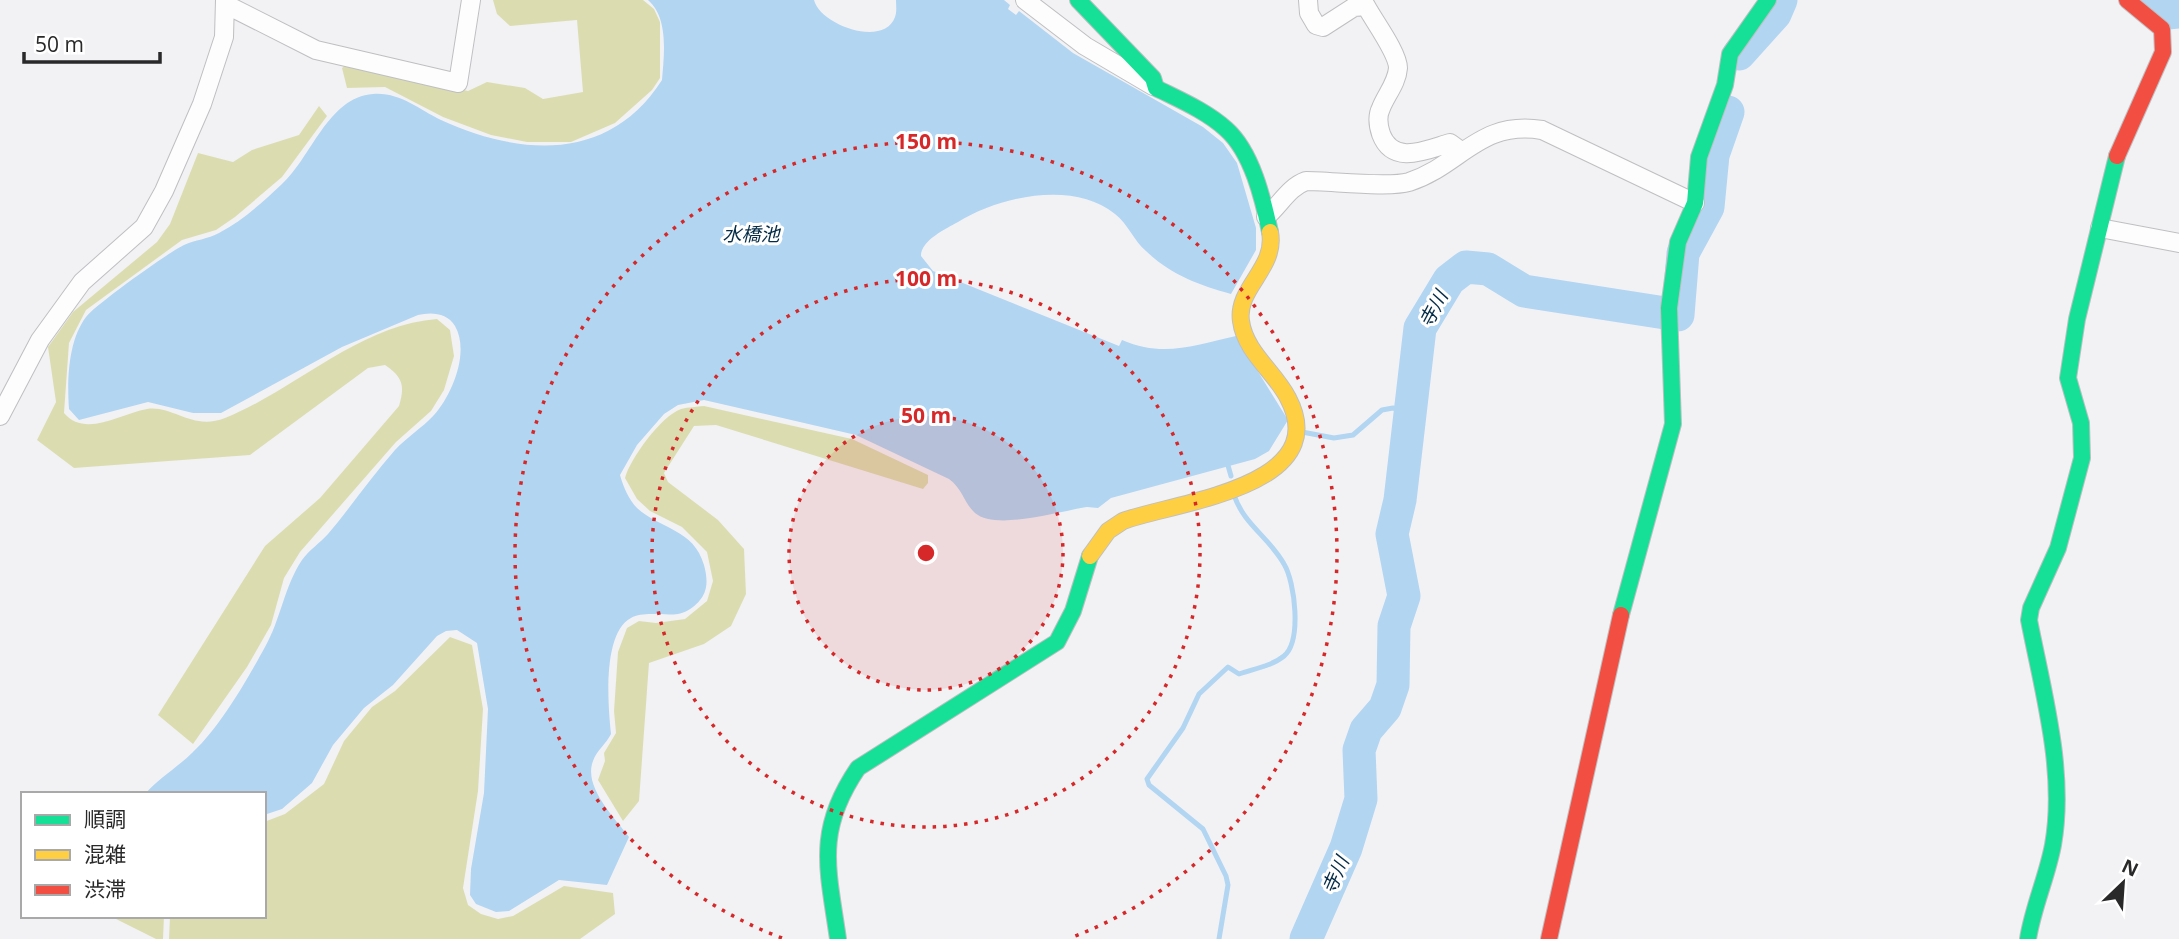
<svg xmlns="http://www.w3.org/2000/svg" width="2179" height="939" viewBox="0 0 2179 939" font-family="'Open Sans','Noto Sans JP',sans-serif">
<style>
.green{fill:#dbddb1}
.water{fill:#b2d5f2}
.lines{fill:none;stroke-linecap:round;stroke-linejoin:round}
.stream{stroke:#b2d5f2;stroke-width:5}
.river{stroke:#b2d5f2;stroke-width:33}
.street-casing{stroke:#bfbfc2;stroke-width:20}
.fast-casing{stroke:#bfbfc2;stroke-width:18}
.slow-casing{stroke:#bfbfc2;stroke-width:18}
.jam-casing{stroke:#bfbfc2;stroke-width:18}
.street{stroke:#fdfdfe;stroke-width:18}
.fast{stroke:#16e098;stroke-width:16}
.slow{stroke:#ffcf43;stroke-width:16}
.jam{stroke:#f24e42;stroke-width:16}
.ring{fill:none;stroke:#d62828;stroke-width:3.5;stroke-dasharray:3.5 7}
.labels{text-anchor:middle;stroke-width:6;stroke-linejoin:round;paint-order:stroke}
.water-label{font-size:19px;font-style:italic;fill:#052c46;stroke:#fff}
.centre{fill:#d62828;stroke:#fff;stroke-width:3.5}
.ring-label{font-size:21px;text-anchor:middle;font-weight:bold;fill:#d62828;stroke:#fff;stroke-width:6;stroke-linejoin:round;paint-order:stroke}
</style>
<rect width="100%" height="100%" fill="#f2f2f5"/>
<path class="green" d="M493,0H643L654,9L660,22V78L652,90L615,123L571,142H527L491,135L443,117L385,87L347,88L342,68L348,63L468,91L487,82L525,88L543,99L583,92L577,20L510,26L497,14Z
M319,106L327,116L282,177L235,217L216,230L182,240L86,310L69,343L64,413C85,438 120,414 147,409C173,405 192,431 225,418C295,390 359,325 437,319L450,330L454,356L444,390L431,411L396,442L300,552L284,578L271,625L247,667L193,744L158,715L265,546L320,498L399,406C405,386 403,377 385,365L368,368L250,455L74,468L37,440L56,402L48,347L73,312L157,242L170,224L198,153L233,162L252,150L299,135Z
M704,406L852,439L928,475V483L923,489L716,425L694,426L664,473L668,482L718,520L744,549L746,594L731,626L704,644L649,663L639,801L623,821L598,780L605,761L604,753L616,733L614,711L618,652L627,628L639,621L656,623L685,619L707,601L713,581L707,552L682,527L650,511L637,499L625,478C630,459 661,416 681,409C688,407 697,407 704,406Z
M450,637L472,645L483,709L478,791L463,888L468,905L481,914L498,919L513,916L564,886L613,893L615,914L580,939H169L170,916H264V822L285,814L324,784L344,741L372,707L395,691Z
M110,916H164L163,939H156Z"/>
<path class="water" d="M648,0H814C820,25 884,48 895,17C897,12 896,5 896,0H1004L1010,5L1008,9L1016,15L1019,11L1073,53L1203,127L1223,143L1237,163L1256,228V250L1231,294C1199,285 1171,275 1146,251C1134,241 1128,224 1115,214C1074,180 1000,196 958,222C946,229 921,240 921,256L933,271L1119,346L1122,340C1164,358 1194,345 1236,336L1288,420L1269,451L1255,459L1111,498L1098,508L1087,507C1060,511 996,531 975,513C964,503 962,488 949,479L856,435L704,400L678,405L664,414L637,445L620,475C623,486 629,500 637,508C660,529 694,529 704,565C706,573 708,582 705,591C702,601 690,612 678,614C664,616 643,611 631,618C602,633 608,706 611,734C606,744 597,750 593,761C583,787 615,818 629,837L607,885L559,880L509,911L496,912L476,904L470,895L471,869L484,793L488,709L477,643L457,630L446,631L437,636L393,685L364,708L333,745L312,783L282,809L264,815V794H145C159,778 178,767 193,752C220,727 247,680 265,647C281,619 284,587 302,560C309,550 320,543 328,534C351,507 371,477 395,450C407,437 422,428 434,415C452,395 470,352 455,326C447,313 432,312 418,315L342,347L221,413H193L148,402L79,420L69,409C67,380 68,341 86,317C95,305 169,252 184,245C195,240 208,239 219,233C242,221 263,202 282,184C311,158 328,97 373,94C400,92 418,109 441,120C520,156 609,163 662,80C664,55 669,18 648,0Z"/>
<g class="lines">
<path class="stream" d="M1302,432L1334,438L1353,435L1382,410L1393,408L1410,412
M1227,462L1231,476
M1219,939L1228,885L1226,876L1203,829L1149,785L1147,779L1183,728L1199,694L1228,667L1239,674C1253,669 1272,666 1284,656C1302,641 1295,582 1284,564C1269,537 1244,525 1234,495"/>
<path class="river" d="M2151,0L2168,13L2179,12
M1739,54L1775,14L1781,0
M1306,939L1346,848L1361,799L1359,750L1366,730L1385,708L1393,685L1394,626L1404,596L1392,534L1400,500L1420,328L1449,280L1466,267L1488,269L1524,291L1678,315L1683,253L1708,207L1713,155L1728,112"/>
<defs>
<path id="street" d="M1025,0L1085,46L1153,86
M1308,0L1309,13L1316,25L1323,27L1354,7L1366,6C1374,21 1398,53 1398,68C1397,83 1386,95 1381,108C1377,116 1378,125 1381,134C1393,166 1426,150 1450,143L1461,151
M225,4L316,50L458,83L471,0
M1266,217C1280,205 1289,187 1306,181C1331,181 1389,188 1409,182C1461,165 1479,120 1542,130L1695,203
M2100,228L2179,243
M0,416L40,340L82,282L144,227L164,191L202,104L224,37L225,0"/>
<path id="fast" d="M1078,0L1153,78L1156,88C1180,100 1206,111 1226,129C1252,152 1263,199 1270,232
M1621,615L1673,424L1669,308L1678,242L1695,203L1699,157L1725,85L1730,54L1768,0
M838,939C828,869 815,831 858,768L1057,642L1073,611L1090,556
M2028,939C2033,907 2047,877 2053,845C2066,772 2043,692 2029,620L2031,608L2058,548L2082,458L2081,423L2068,378L2077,319L2117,156"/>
<path id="slow" d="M1090,556L1108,531L1123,521C1175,502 1335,487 1288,398C1275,372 1245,352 1241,321C1236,288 1277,268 1270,232"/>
<path id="jam" d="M2117,156L2163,52L2162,29L2127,0
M1549,939L1621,615"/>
</defs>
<use href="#street" class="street-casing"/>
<use href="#fast" class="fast-casing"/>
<use href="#slow" class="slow-casing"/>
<use href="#jam" class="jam-casing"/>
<use href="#street" class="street"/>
<use href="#fast" class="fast"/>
<use href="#slow" class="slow"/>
<use href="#jam" class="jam"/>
</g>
<circle cx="926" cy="553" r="137" fill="#d62828" fill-opacity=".12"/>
<g class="ring">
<circle cx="926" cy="553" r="137"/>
<circle cx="926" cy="553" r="274"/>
<path d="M782 938A411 411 0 1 1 1070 938"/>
</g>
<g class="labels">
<g class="water-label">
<text x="751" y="241">水橋池</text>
<text transform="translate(1433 309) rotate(-62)" y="7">寺川</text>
<text transform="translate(1335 875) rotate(-66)" y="7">寺川</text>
</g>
</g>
<circle cx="926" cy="553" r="10" class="centre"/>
<g class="ring-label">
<text x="926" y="149">150 m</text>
<text x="926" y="286">100 m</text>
<text x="926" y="423">50 m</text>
</g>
<rect x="21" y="792" width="245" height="126" fill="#ffffff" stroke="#a9a9aa" stroke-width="2"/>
<rect x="35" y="815" width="35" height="10" fill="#16e098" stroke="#a9a9aa" stroke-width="2"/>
<text x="84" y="827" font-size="21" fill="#29292a">順調</text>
<rect x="35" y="850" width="35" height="10" fill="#ffcf43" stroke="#a9a9aa" stroke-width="2"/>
<text x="84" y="862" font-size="21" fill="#29292a">混雑</text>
<rect x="35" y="885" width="35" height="10" fill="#f24e42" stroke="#a9a9aa" stroke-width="2"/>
<text x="84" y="897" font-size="21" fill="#29292a">渋滞</text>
<g transform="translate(2123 883) rotate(25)" stroke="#ffffff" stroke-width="5" paint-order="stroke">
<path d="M0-5L12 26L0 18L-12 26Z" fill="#29292a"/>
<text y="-10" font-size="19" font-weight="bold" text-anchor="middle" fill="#29292a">N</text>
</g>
<path d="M24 52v10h136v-10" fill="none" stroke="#29292a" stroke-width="3.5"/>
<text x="35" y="52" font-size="21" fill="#29292a" stroke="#ffffff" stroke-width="5" paint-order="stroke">50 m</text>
</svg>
